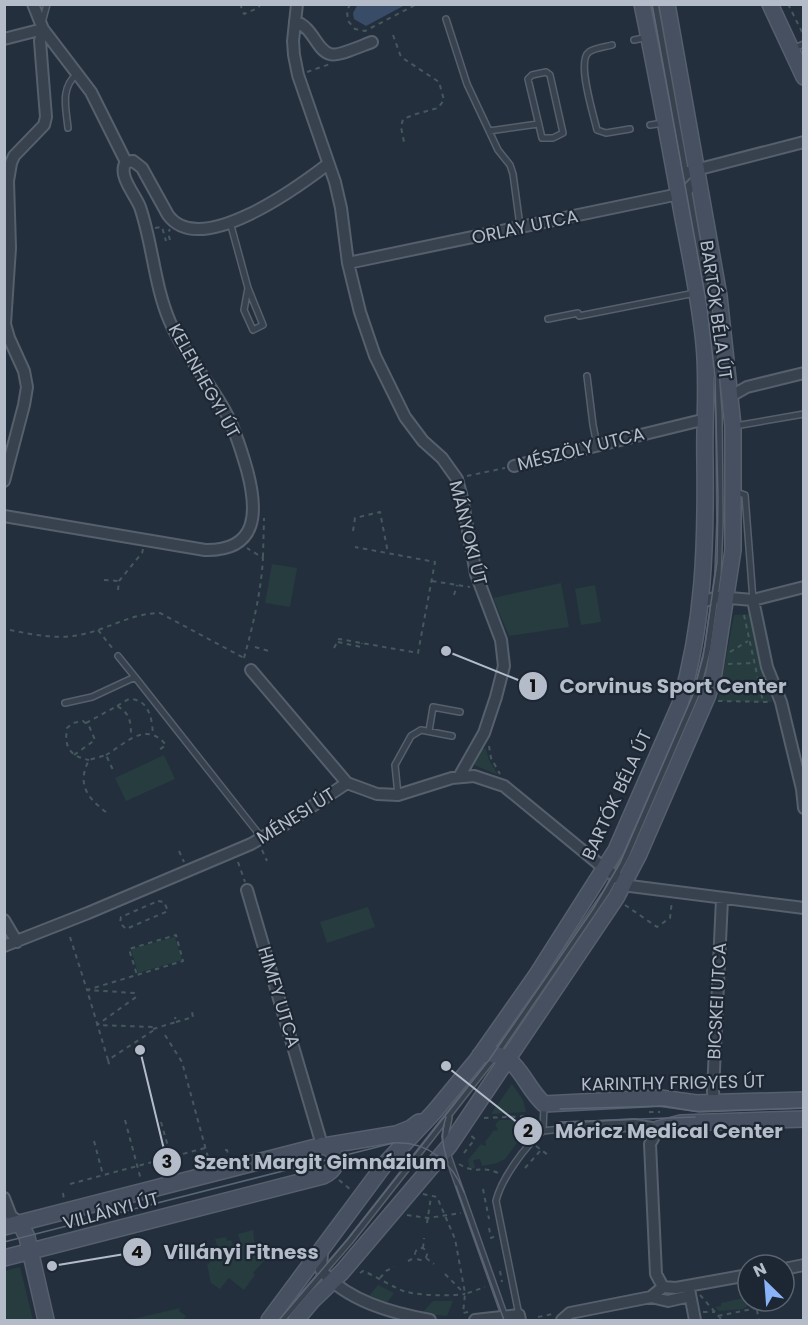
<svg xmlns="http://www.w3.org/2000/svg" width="808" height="1325" viewBox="0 0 808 1325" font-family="Poppins,sans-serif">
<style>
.green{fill:#263c3f}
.water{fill:#394c67}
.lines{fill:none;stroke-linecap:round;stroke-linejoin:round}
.lane-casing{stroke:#565f6c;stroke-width:8}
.street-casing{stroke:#565f6c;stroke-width:14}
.secondary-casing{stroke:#565f6c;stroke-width:18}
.path{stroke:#44595c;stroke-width:2;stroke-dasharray:4.5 4.5;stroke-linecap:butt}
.lane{stroke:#38414e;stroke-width:5}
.street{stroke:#38414e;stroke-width:10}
.secondary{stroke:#465061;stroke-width:15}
.tram{stroke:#5a6575;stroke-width:1.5}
.labels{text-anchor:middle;stroke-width:4.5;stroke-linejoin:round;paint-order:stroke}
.street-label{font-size:18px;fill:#b4bcc9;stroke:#1d2633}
.leader{fill:none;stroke:#b4bcc9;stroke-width:2}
.callout-dot{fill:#b4bcc9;stroke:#1d2633;stroke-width:2}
.mark-label{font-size:18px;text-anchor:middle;font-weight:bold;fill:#111}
.callout-label{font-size:20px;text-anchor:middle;font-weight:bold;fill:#b4bcc9;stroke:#1d2633;stroke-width:4.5;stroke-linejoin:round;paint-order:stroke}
</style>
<rect width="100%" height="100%" fill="#242f3e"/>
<path class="green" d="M272,564L297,568L290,607L265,603Z
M561,583L569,627L509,636L493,598Z
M595,585L601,622L581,625L575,589Z
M751,614L772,702L718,701L734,615Z
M482,748L486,749L489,760L498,775L472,764Z
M164,755L175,779L126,801L115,778Z
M368,907L375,927L327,943L320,922Z
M175,937L182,960L138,973L131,949Z
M512,1084L523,1100L526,1112L491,1114Z
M499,1120H524L526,1122L523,1135L505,1159L497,1163L482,1166L480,1159L473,1160L475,1168L470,1169L468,1160L481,1144L485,1146L486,1144L485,1142L494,1130L496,1131L498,1129L495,1125Z
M253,1230L255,1247L258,1245L270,1254L253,1273L255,1275L244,1290L229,1278L220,1289L211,1283L207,1264L210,1263L209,1258L220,1255L215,1239L226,1237L227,1241L231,1240L233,1246L241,1244L238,1234Z
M20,1267L33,1320H5V1271Z
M378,1285L394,1293L386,1304L369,1296Z
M748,1297V1301H752V1303L743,1309L719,1311L715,1307L721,1306V1303Z
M433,1301H453L447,1316L421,1314Z
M180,1308L179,1311L186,1316L183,1320H129Z"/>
<path class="water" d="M358,4H405V5L366,26L354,19L353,13Z"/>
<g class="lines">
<defs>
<path id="lane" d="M655,4L686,175
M446,19L467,84L498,150L510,165L513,174L520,226
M42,23L47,4
M634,40L648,37
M612,45C605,47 594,48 589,52C576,61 594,116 597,130L606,133L630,129
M792,49L804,44
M546,72L550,75L563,133L553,138H542L528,79L532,75Z
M650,125L664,123
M68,128C66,108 60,88 77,74
M489,131L538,124
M230,222L248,288L263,325L253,330L244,310L248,288
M548,319L578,313L579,316L695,293
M587,376L593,425L597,445
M735,426L804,414
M736,492L745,495L753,600
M118,656L135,677
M65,703L92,697L135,677L262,838
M429,731L433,707L460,712
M398,795L395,765L411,736L421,730L452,736
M543,1131L544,1105
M543,1131L561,1129
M446,1144L445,1136L449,1118
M447,1153L505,1317
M519,1315L496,1201C501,1179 526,1145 543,1131
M282,1320L350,1241L491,1061L607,891L626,856L697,692L708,647L718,574L720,522L719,415L713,332L688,187"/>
<path id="street" d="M297,4L293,41L294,55L298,75L335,182L341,208L348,263L360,312L375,356L405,417L423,441L442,458L457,479L462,498L476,574L501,640L504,666L496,697L484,733L459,777
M295,21C314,28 316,50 330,54C338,57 363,45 372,42
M4,39L43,29
M126,162L133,161L142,168L168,215C200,259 298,187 328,164
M677,183L688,172L804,142
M348,263L679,194L688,189L697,180
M731,396L747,387L804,373
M514,466L706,419
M4,481L24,405L27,387L24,371L9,338L5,324L10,248L8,181L11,163L14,156L44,125L46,117L40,41L43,29L33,4
M4,516L205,550C259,551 258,511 247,470C241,449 235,429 225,411C208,380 184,354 170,322C154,285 153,245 140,207C135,194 117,175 126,162L91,92L43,29
M753,600L767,667L781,702L802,789L804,808
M701,602L718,597L753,600L804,587
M251,670L347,783L377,794L398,795L452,778L474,776L504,786L605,869L630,886L804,908
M247,890L322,1145
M4,920L17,942
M4,946L88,913L251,844L284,825L347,783
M714,1103L713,1091L722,899
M561,1129L634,1125L658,1129L650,1144L656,1274L663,1287
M4,1198L11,1216L20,1223
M322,1252L321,1270C347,1301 392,1313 430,1320
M784,1269L804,1265
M689,1289L695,1320
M651,1297L668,1301L690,1296
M475,1320L519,1315L520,1320
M562,1320L570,1313L651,1297L663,1287L676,1288L748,1275"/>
<path id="secondary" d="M770,4L804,77
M480,1055C518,1048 521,1083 544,1104L660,1098L696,1103L804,1100
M658,1129L681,1123L804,1119
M20,1223L27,1237L46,1320
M4,1227L312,1148L396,1134L411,1128L419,1122
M4,1258L323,1176C336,1170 339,1161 332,1150L322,1145
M269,1320L385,1164L434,1112L477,1060L536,976L616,850L680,704C704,623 706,545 705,461C704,422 708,383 704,344C700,302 691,260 683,218C670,147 657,76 642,4
M296,1320L313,1300L342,1272L449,1146L616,898L639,854L708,695L714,673L733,550V426L719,296L667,4"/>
</defs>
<use href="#lane" class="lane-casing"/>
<use href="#street" class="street-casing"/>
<use href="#secondary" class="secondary-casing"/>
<path class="path" d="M240,4L244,14L258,8L261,4
M350,4L347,11L348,21L355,29L365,31L417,4
M788,4L804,36
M393,35L401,57L439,82L444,100L438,108L416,114L403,119L401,127L404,142
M307,72L330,64
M155,228L162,227L166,241
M170,240L168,233L170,229
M467,476L505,468
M353,531L355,518L380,512L388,553
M263,557L264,518
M104,580L119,581
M432,581L470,587
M118,590L119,581L142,553L143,549
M454,595L457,585
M744,615L763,702
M10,630C35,635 59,640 84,634C110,628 133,613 160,613L244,658
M98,630L113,649
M338,642L361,647L362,643
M255,647L269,651
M334,648L339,639L418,653L435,562L355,547
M730,652L748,641
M244,658C253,625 261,593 263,558L247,548
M728,664L754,663
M718,701L769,702
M117,706L129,699C149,699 152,718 153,735
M86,723L117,706C130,713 131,722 131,736
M489,746L491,758L500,774
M74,755L95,740L89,726L83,721L73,723L67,728C64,748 70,756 89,760
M106,755C125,744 146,720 166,745L159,750
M106,812C86,797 77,783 89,760L106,755L113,770
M262,850L267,861
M179,851L184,862
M238,862L245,882
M158,901L164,902L168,911L126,929L120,923L121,917Z
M625,905L657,927L670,918L672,901
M70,937L87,990L135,993L136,997L97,1025L153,1027L154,1030L108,1060L110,1068
M176,1022L193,1017L192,1012
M153,1029L176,1022L175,1017
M165,1035L182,1062L209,1161
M108,1060L87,990L183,961L176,935L129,949L137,975
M649,1112H660
M484,1118L530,1116
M125,1120L141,1180
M161,1122L171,1157
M94,1141L103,1175
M536,1146L548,1155
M225,1150H227L229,1158
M464,1153L475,1139L470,1135
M459,1164C477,1175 481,1165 498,1173
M352,1165L366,1162
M525,1168L541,1150
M339,1180L351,1190
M70,1184L205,1148
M483,1189L489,1219
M63,1193L64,1200
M423,1194L437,1197L455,1239L465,1293
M407,1215L428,1218L461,1213
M427,1223L431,1197
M489,1228L491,1238L495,1236
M415 1254a6 6 0 1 1 12 0a6 6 0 1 1-12 0Z
M423,1248L424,1238
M426,1258L434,1264
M408,1261L416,1257
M500,1271L502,1282
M360,1273L363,1271C376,1276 395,1289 407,1292C425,1296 447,1296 465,1294
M445,1274L465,1294
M380,1278L386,1271L394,1267
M700,1295L722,1320
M755,1301L759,1320
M468,1312L463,1313L465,1294L485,1287
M703,1312H715
M718,1316L757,1308
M538,1317L553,1314"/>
<use href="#lane" class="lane"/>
<use href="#street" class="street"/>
<use href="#secondary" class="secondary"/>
<path class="tram" d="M560,1109L664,1106L699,1112L804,1108
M446,1117C440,1133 443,1147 448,1163
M560,1122L695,1117
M456,1186L504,1320
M4,1242L393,1143C428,1141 452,1162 464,1192
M279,1320L348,1239L489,1060L593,909L620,863L692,697L703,657L717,562L718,498L715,377L707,306L652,4"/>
</g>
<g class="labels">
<g class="street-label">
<text transform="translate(525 227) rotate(-12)" y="6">ORLAY UTCA</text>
<text transform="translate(716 310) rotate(82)" y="6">BARTÓK BÉLA ÚT</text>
<text transform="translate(204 381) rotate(61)" y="6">KELENHEGYI ÚT</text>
<text transform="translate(581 449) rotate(-14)" y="6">MÉSZÖLY UTCA</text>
<text transform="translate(468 533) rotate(76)" y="6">MÁNYOKI ÚT</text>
<text transform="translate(617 795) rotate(-65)" y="6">BARTÓK BÉLA ÚT</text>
<text transform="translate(296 816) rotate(-32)" y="6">MÉNESI ÚT</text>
<text transform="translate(279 997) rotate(73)" y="6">HIMFY UTCA</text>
<text transform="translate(717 1001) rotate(-87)" y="6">BICSKEI UTCA</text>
<text transform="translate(673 1083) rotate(-1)" y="6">KARINTHY FRIGYES ÚT</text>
<text transform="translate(111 1211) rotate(-15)" y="6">VILLÁNYI ÚT</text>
</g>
</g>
<path class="leader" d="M446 651L533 686M446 1066L528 1131M140 1050L167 1162M52 1266L137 1252"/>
<g class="callout-dot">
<circle cx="446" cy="651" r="6"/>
<circle cx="446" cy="1066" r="6"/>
<circle cx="140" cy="1050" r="6"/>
<circle cx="52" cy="1266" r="6"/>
<circle cx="533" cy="686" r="15"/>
<circle cx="528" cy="1131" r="15"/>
<circle cx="167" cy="1162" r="15"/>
<circle cx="137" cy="1252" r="15"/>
</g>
<g class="mark-label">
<text x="533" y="692">1</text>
<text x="528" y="1137">2</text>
<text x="167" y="1168">3</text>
<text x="137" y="1258">4</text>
</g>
<g class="callout-label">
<text x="673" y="693">Corvinus Sport Center</text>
<text x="669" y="1138">Móricz Medical Center</text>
<text x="320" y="1169">Szent Margit Gimnázium</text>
<text x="241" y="1259">Villányi Fitness</text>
</g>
<rect width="808" height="1325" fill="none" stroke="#b4bcc9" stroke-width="12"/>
<g transform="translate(766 1283) rotate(335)"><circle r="28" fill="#1d2633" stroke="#59626f" stroke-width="1.5"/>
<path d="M0-4.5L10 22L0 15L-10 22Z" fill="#8ab4f8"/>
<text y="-9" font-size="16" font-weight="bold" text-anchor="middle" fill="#b4bcc9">N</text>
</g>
</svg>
